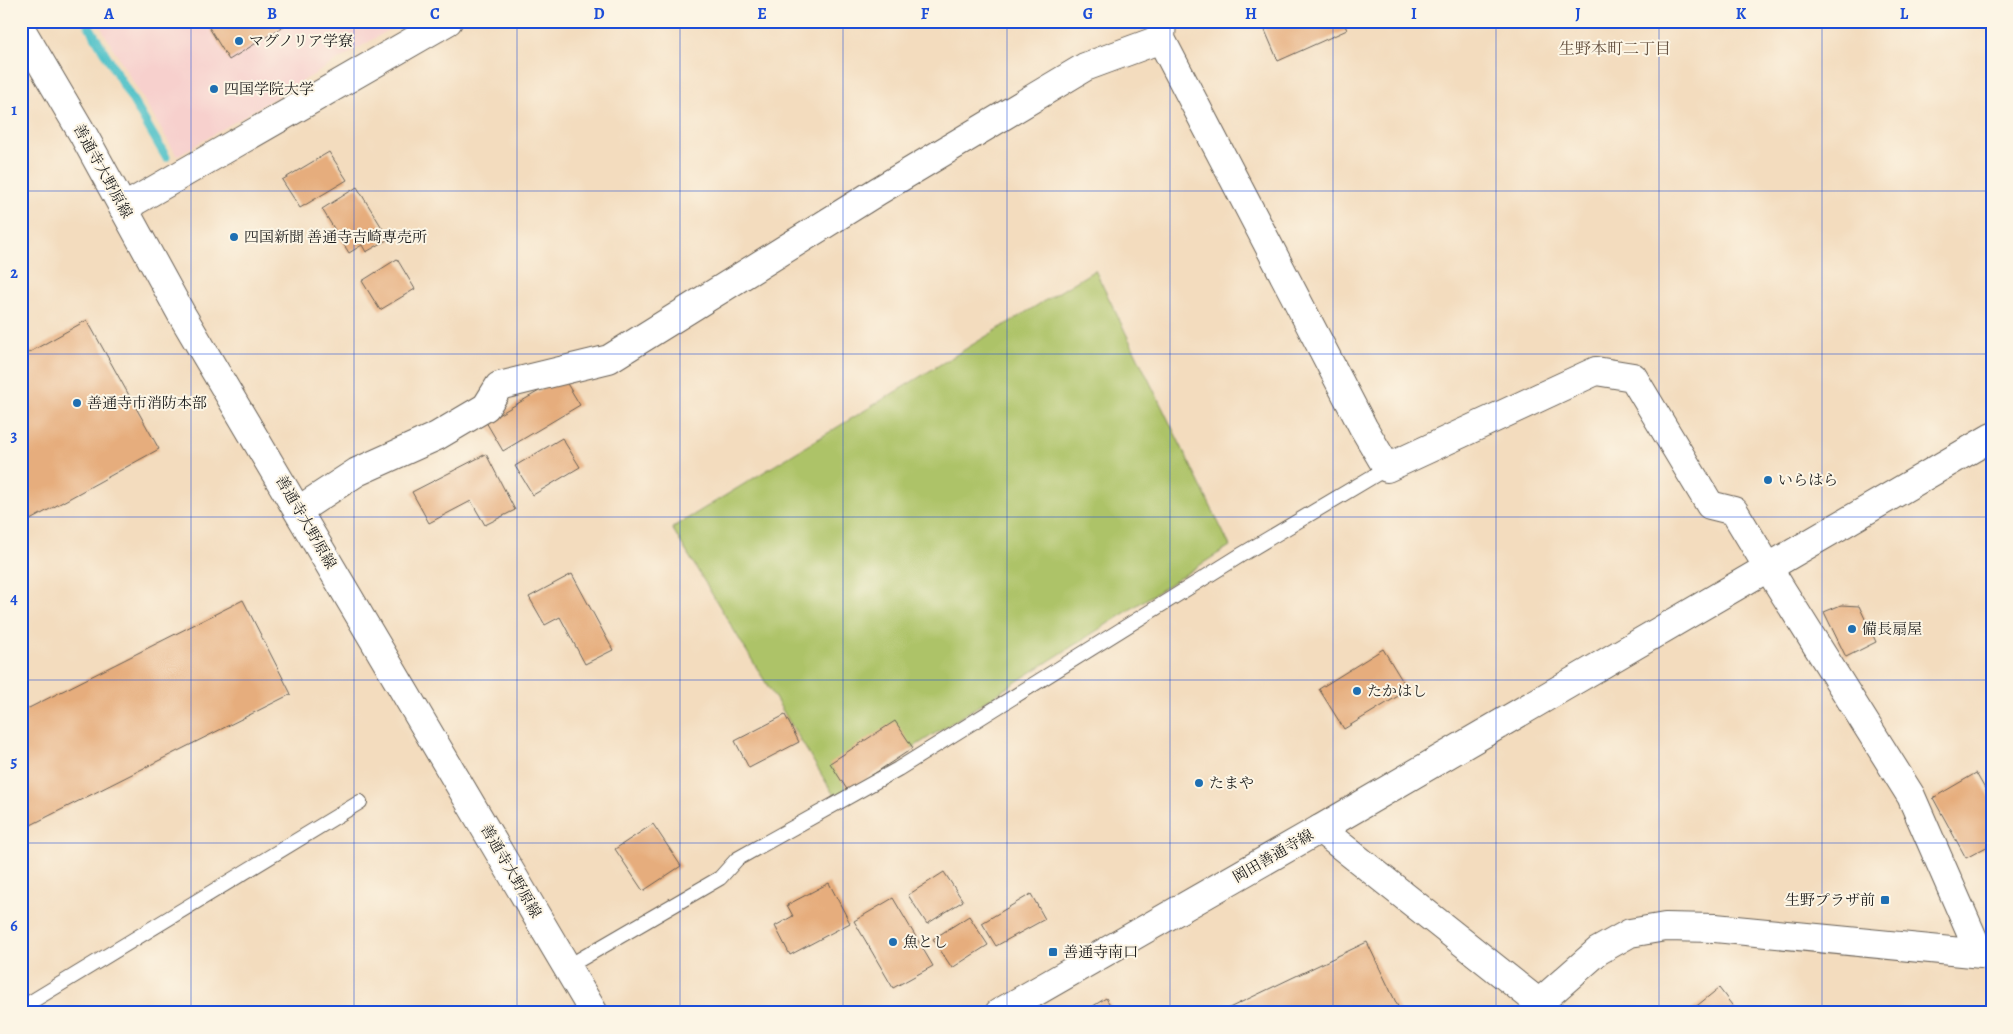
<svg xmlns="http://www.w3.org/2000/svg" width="2013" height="1034" viewBox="0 0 2013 1034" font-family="Alegreya,'Noto Serif JP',serif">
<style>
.built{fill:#f7d0cd}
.green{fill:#adc368;stroke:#647042}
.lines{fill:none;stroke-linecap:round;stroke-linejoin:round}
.stream{stroke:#55c3c9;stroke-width:9}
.building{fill:#e6ad7d}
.service-casing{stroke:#675f55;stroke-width:16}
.minor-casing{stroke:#675f55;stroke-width:30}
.tertiary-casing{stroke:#675f55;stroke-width:30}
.primary-casing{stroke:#675f55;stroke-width:30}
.service{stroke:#fff;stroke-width:14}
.minor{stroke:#fff;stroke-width:28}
.tertiary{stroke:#fff;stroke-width:28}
.primary{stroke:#fff;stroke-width:28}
.grid{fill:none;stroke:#1d4ed8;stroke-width:1;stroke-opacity:0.55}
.poi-dot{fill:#1f6fb2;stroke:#fcf5e5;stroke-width:2}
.labels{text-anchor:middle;stroke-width:4;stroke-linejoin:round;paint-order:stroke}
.poi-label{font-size:15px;fill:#1c1c1c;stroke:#fcf5e5;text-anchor:start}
.street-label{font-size:15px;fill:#1c1c1c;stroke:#fcf5e5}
.neighbourhood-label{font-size:16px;fill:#634f3e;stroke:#fcf5e5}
.neatline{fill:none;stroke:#1d4ed8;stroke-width:2}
.grid-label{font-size:16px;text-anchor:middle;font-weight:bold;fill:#1d4ed8}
</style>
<rect width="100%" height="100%" fill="#fcf5e5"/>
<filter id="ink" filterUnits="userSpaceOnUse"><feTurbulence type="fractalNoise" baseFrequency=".02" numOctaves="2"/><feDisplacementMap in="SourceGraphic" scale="10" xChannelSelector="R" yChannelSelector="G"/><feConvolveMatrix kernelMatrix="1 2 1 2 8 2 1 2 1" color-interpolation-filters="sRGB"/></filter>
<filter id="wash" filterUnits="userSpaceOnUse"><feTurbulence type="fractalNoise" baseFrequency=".0096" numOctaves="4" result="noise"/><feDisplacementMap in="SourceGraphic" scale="20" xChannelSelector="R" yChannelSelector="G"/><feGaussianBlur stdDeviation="1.12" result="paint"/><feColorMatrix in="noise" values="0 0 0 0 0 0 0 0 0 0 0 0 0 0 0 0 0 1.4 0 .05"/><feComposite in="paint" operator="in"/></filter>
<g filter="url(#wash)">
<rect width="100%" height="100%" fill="#f3dcbe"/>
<path class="built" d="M97,21H404L177,156Z"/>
<path class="green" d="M1095,270L1230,546L835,797L672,528Z"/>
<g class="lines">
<path class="stream" d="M86,21L166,157"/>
</g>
<g id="blocks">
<path class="building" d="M205,21H292L229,60Z
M1261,21H1343L1347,30L1278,61Z
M329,152L347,180L300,208L282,180Z
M357,187L389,239L366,252L362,245L349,253L322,209Z
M397,259L415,289L380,310L362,281Z
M87,320L159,449L21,525V357Z
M563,377L580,405L503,451L486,422Z
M562,438L580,467L533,495L515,466Z
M486,454L515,510L485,525L471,501L429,523L412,492Z
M572,574L613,650L585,664L560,617L545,625L529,597Z
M243,600L291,694L21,830V712Z
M1841,605L1859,606L1876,642L1846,657L1824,612Z
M1383,649L1408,690L1344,729L1319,689Z
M785,715L799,742L749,768L735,741Z
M895,721L913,748L848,791L830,763Z
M1976,773L1992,801V844L1966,858L1933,798Z
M653,824L681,866L643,891L615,849Z
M944,872L963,901L927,924L908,895Z
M829,883L850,923L790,955L775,926L793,916L787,905Z
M1031,894L1045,919L996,946L982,923Z
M893,898L933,966L893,988L854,921Z
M969,916L988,945L952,968L933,939Z
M1367,942L1401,1013H1227L1225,1010Z
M1719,988L1738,1013H1688Z
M1106,998L1115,1013H1082Z"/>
</g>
</g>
<g filter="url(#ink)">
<use href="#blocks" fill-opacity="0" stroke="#675f55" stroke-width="1"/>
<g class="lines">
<defs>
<path id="service" d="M567,967L720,878L737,859L898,769L1241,555L1387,468
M21,1008L360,802"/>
<path id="minor" d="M1162,21L1161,39L1363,427L1387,468L1596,371L1633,377L1710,505L1734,511L1780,587L1911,796L1980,954
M299,510L357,472L437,436L486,407L499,386L609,359L878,191L1085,67L1161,39
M1539,1003L1598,951L1630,933L1665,927L1715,928L1992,955"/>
<path id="tertiary" d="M123,208L448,21
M1320,829L1992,437"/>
<path id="primary" d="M21,29L84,136L182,315L594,1013
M999,1013L1320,829L1539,1003L1546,1013"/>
</defs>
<use href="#service" class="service-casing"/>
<use href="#minor" class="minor-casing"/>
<use href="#tertiary" class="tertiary-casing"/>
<use href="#primary" class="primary-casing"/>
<use href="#service" class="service"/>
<use href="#minor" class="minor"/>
<use href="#tertiary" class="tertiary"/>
<use href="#primary" class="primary"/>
</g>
</g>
<path class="grid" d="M191,21V1013M354,21V1013M517,21V1013M680,21V1013M843,21V1013M1007,21V1013M1170,21V1013M1333,21V1013M1496,21V1013M1659,21V1013M1822,21V1013M21,191H1992M21,354H1992M21,517H1992M21,680H1992M21,843H1992"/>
<g class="poi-dot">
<circle cx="239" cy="41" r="5"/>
<circle cx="214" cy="89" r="5"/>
<circle cx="234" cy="237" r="5"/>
<circle cx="77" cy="403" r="5"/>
<circle cx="1768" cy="480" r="5"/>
<circle cx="1852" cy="629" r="5"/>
<circle cx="1357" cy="691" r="5"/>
<circle cx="1199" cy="783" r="5"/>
<rect x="1880" y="895" width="10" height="10" rx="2.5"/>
<circle cx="893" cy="942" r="5"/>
<rect x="1048" y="947" width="10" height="10" rx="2.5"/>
</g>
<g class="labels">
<g class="poi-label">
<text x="249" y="46">マグノリア学寮</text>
<text x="224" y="94">四国学院大学</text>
<text x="244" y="242">四国新聞 善通寺吉崎専売所</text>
<text x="87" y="408">善通寺市消防本部</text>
<text x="1778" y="485">いらはら</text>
<text x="1862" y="634">備長扇屋</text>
<text x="1367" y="696">たかはし</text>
<text x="1209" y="788">たまや</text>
<text x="1875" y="905" text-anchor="end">生野プラザ前</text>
<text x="903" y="947">魚とし</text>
<text x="1063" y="957">善通寺南口</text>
</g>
<g class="street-label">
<text transform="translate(103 171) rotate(61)" y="5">善通寺大野原線</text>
<text transform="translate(306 522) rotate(60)" y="5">善通寺大野原線</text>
<text transform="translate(1273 856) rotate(-30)" y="5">岡田善通寺線</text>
<text transform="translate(511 871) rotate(60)" y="5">善通寺大野原線</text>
</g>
<g class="neighbourhood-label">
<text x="1615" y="54">生野本町二丁目</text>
</g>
</g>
<rect width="2013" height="1034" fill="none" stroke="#fcf5e5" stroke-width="55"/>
<rect x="28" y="28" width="1958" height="978" class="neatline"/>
<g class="grid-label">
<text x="109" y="19">A</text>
<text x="272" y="19">B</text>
<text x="435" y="19">C</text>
<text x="599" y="19">D</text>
<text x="762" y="19">E</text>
<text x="925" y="19">F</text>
<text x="1088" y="19">G</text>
<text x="1251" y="19">H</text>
<text x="1414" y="19">I</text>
<text x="1578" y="19">J</text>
<text x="1741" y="19">K</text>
<text x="1904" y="19">L</text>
<text x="14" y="115">1</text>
<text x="14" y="278">2</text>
<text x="14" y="441">3</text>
<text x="14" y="604">4</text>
<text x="14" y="767">5</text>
<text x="14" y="931">6</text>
</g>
</svg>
